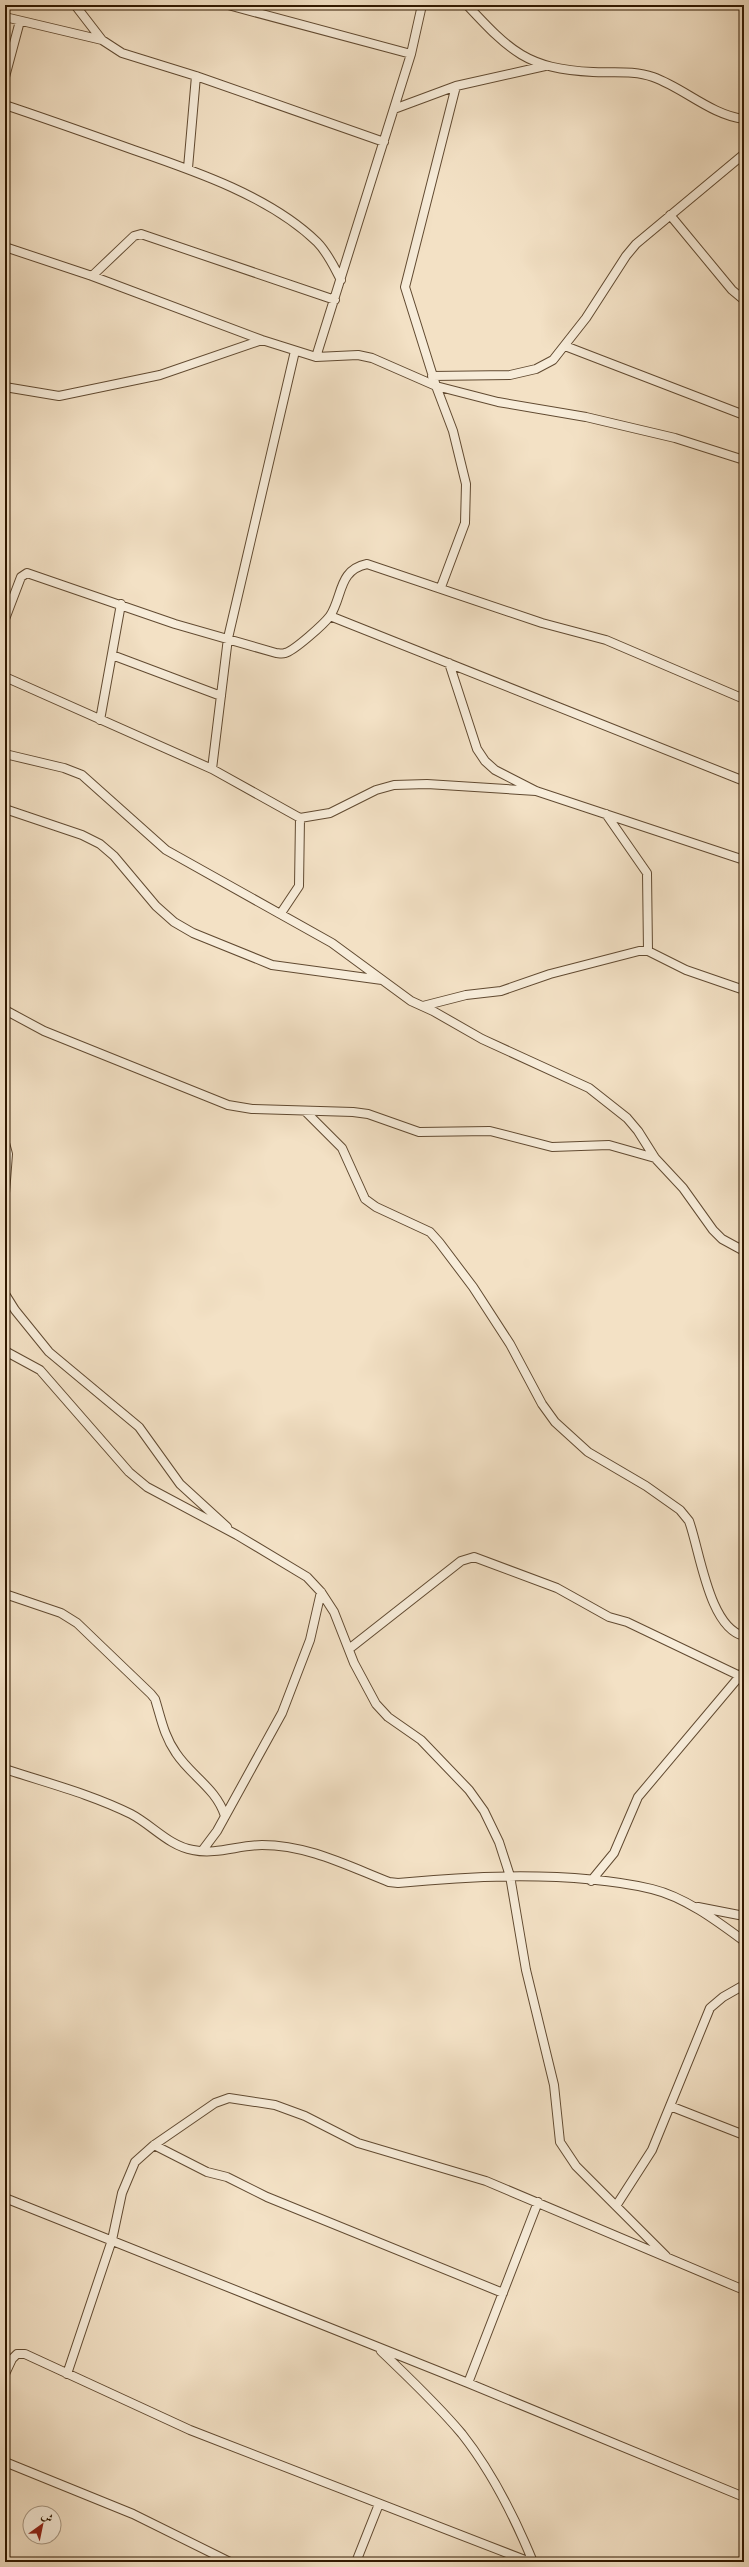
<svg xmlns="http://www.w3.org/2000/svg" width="749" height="2567" viewBox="0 0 749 2567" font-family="'IM FELL English',Amiri,serif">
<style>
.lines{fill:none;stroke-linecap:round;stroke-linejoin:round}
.minor-casing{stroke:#614a31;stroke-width:10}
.minor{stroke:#f7ecd9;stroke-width:8}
</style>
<rect width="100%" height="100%" fill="#f3e1c5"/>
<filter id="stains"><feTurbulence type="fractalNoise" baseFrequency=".005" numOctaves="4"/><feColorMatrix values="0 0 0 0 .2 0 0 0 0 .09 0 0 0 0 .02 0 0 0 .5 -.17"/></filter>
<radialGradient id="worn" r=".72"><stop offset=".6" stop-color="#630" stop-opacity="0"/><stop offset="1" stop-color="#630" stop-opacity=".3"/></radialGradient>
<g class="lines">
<defs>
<path id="minor" d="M75,5L102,40L122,53L196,76L384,142
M228,5L411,54
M467,5C510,51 527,69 593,72C613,73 634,70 653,77C684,88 711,115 744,119
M5,17L102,40
M5,77L20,21
M5,105C47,119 89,134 131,149C192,170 270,196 317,242C328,253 334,267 341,280
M394,109L456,86L545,66
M188,168L196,76
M670,215L732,290L744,300
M5,247L92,276L262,340L316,357L358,355L372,358L436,386L498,402L586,417L675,438L744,460
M92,276L134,236L141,234L335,300
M565,346L744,415
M316,357L411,54L422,5
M432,376L510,375L536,369L553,360L586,318L626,256L636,244L744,154
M5,387L59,396L160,375L262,340
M441,587L465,523L466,484L453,431L436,386L405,287L456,86
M330,616L744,781
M5,619L21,577L27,573L175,624L276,653C278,653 282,654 285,653C294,651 324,624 330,616C343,596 338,570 367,564L542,623L606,640L744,699
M112,655L221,696
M449,663L477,749L485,761L495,770L536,791L744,860
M5,677L212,769L300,818L330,813L376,790L394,785L427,784L536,791
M100,720L121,604
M5,754L64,768L82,775L166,850L332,943L411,1001L433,1011L482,1039L589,1088L627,1118L638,1131L655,1158L683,1188L713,1230L722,1239L744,1251
M212,769L228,638L295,351
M5,809L82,835L100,844L114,856L156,906L174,922L193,933L272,965L382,980
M606,814L647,873L648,951
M281,913L299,886L300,818
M423,1006L466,995L501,991L550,974L639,951H648L686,970L744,990
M5,1010L44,1031L228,1105L252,1109L353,1112L368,1114L419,1132L490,1131L552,1147L609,1145L655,1158
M305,1111L342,1148L365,1199L376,1207L430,1232L439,1242L473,1287L510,1344L542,1404L555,1422L588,1452L646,1486L680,1510L689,1521C700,1551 709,1628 744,1636
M5,1143L8,1154L5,1193
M5,1294L15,1310L49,1352L139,1427L180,1484L227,1527
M5,1351L40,1370L129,1472L147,1487L237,1535L307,1577L321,1592L334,1612L354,1663L376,1704L388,1717L421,1740L469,1790L484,1811L499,1842L510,1876L526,1970L554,2085L560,2142L576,2166L666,2256
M5,1594L61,1613L77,1623L151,1694L155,1699C161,1718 164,1736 176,1753C191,1776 216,1788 225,1816
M349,1649L461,1561L474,1557L557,1588L609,1617L627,1622L740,1676
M5,1769C47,1783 91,1794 131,1814C152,1825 169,1846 193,1850C216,1855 239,1845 262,1845C308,1845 348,1866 389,1882L398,1883C478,1875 573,1871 652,1889C685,1897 717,1921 744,1941
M202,1851L217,1831L282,1713L310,1640L321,1592
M591,1881L614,1853L638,1797L744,1671
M698,1907L744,1916
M670,2106L744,2135
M154,2145L207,2172L227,2177L267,2197L503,2293
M5,2198L468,2383L744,2497
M616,2206L652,2150L710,2008L723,1997L744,1985
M381,2351C409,2378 437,2404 462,2434C492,2472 515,2518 533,2562
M5,2374L12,2359L17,2354H25L190,2430L530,2562
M67,2374L112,2240L122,2193L135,2162L154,2145L215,2103L229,2098L275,2105L305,2116L358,2143L486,2181L744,2290
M468,2383L538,2202
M5,2462L133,2514L230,2562
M356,2562L379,2504"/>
</defs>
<use href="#minor" class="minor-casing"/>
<use href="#minor" class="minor"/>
</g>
<rect width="749" height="2567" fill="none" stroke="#f3e1c5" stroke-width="20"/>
<rect x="6" y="6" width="737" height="2555" fill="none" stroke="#301800" stroke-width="2"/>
<rect x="10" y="10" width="729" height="2547" fill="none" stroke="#301800"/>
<g transform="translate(42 2525) rotate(33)"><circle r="19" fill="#f7ecd9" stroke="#a79782"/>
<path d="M0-3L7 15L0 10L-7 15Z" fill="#8f2418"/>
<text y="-6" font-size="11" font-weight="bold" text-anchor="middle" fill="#301800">ش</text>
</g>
<rect width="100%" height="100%" filter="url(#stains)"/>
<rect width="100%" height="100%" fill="url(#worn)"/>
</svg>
